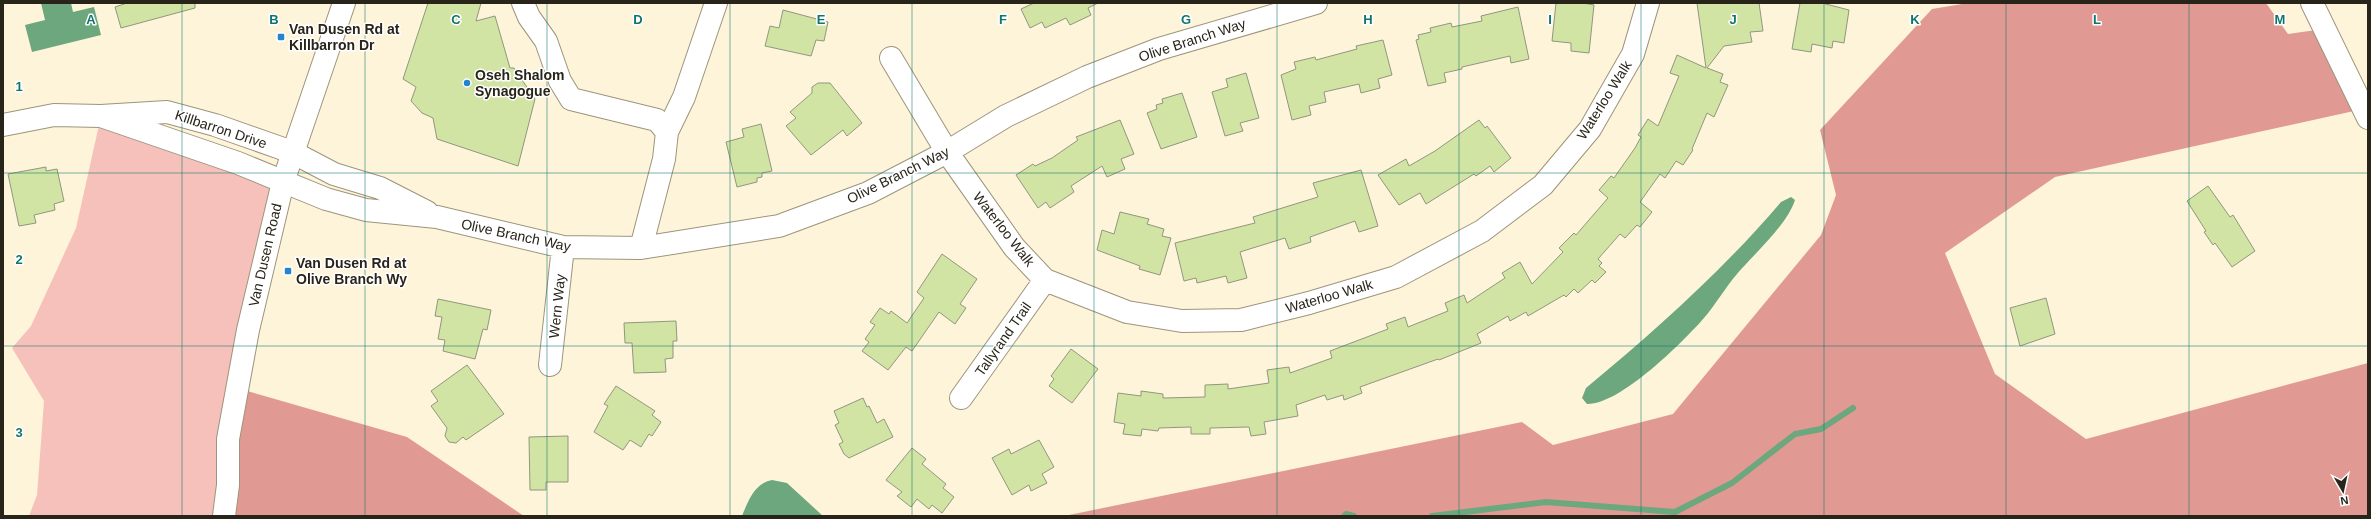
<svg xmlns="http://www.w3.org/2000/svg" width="2371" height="519" viewBox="0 0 2371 519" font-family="Helvetica,sans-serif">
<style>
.green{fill:#f7c1bb}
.forest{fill:#e19a93}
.water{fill:#6da77e}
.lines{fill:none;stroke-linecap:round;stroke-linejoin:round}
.stream{stroke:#6da77e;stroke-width:6}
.building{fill:#d2e4a4;stroke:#90977f}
.minor-casing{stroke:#9d947c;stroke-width:24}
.major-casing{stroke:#9d947c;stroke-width:24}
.minor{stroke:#fff;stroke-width:22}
.major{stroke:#fff;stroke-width:22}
.grid{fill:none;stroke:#0f766e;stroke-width:1;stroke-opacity:0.55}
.poi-dot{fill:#2384cf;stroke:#fff;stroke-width:1.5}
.labels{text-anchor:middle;stroke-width:3;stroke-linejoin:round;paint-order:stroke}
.poi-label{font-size:14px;font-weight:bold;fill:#28241a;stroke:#fff;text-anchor:start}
.street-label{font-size:14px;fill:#28241a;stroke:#fff}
.grid-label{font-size:13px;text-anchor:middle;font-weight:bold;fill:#0f766e;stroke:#fff;stroke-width:3;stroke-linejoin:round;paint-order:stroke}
</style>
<rect width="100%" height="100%" fill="#fef4da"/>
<path class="green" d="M101,116L283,182L224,516H29L37,495L44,401L12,348L31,326L76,228Z"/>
<path class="forest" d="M1968,3H2266L2288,34L2323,29L2363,109L2055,177L1945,253L1995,374L2086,439L2368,363V516H1064L1522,422L1553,445L1673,414L1821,235L1836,195L1820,130L1932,9Z
M237,388L407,437L524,516H224Z"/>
<path class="water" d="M41,3H71L73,12L94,7L101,35L32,52L25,25L45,20Z
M1791,197L1795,200C1787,225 1754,254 1737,274C1725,288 1716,304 1704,318C1683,342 1620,405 1587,404L1582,398L1586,388C1655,331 1723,270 1781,202Z
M772,480L787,483L823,516H742C748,501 755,483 772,480Z"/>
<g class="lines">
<path class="stream" d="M1344,516L1346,514L1354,516
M1432,516L1546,502L1675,512L1732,483L1795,434L1821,429L1853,408"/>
</g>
<path class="building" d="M127,3H195V8L121,28L115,7Z
M428,3H481L476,21L495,16L510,68H514L535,99L518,166L437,139L433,118L422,113L411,101L416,87L403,79Z
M1034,3H1098L1088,8L1091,15L1070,25L1066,18L1045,28L1042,22L1030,28L1021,9Z
M1556,3H1583L1594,5L1589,53L1571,51V43L1552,41Z
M1697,3H1759L1763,31L1750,32L1752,42L1724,46L1707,68L1723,74L1720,82L1728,85L1714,117L1707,113L1692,149L1693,150L1683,165L1676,161L1665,178L1660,174L1640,202L1652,212L1640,227L1637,225L1625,238L1620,234L1598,259L1602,263L1599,266L1606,272L1595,283L1592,280L1578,293L1574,289L1566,297L1564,295L1528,316L1526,312L1510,321L1508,316L1477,334L1481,343L1439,360L1438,359L1360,387L1362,393L1344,400L1343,395L1327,400L1325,395L1296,405L1298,416L1264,422L1266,434L1251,436L1249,427L1210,428V434H1191V427L1159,428L1158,431L1142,429L1141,436L1123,434L1125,424L1114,422L1118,393L1141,396V391L1163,394V398L1205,397V385L1228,384V389L1269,383L1267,370L1289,367L1290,373L1332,358L1330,351L1388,329L1386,324L1405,317L1408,327L1448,311L1445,303L1464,295L1467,303L1505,278L1502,273L1520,262L1532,284L1563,252L1559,248L1574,233L1576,235L1608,198L1599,190L1611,176L1614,178L1635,148L1641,137L1638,135L1648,119L1658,126L1679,76L1670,73L1677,55L1706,68Z
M1800,3H1822L1849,10L1844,43L1833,41L1832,48L1812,44L1811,52L1792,49Z
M1518,7L1529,59L1511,63L1510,56L1462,67V69L1444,73L1446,82L1428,86L1416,40L1419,39L1418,35L1431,32L1430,28L1451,23L1452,27L1482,21L1481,16Z
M783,10L828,22L824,41L816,40L811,56L765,46L770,26L779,28Z
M1383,40L1392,75L1378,79L1380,88L1361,93L1359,84L1324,92L1326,102L1309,106L1311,115L1292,120L1281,75L1296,69L1294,62L1315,57L1316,60L1357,49L1356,46Z
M1246,73L1259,118L1240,123L1243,131L1225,136L1212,92L1228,87L1226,79Z
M818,83H830L862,123L847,136L843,130L811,155L786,126L796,118L790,112L812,93V87Z
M1182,93L1197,137L1161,149L1147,113L1157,109L1156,105L1163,103L1162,99Z
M1120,120L1134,154L1121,159L1125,169L1107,177L1102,166L1071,186L1074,192L1050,208L1046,202L1038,208L1016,175L1033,164L1035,166L1052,158L1078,140L1076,137Z
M1479,120L1485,128L1487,126L1511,158L1494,172L1490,166L1476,176L1474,174L1426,204L1420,193L1399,205L1378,175L1406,159L1409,166L1435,151Z
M761,124L772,171L762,173V177L757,178V182L737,187L726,142L744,137L742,129Z
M46,167V171L57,169L64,201L54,204L55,210L34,215L36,223L19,226L8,174Z
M1361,170L1378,226L1359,232L1355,221L1310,237L1311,242L1289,249L1285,238L1240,252L1247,278L1228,283L1226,276L1197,283L1196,278L1184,281L1175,243L1255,223L1253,217L1318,197L1313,183Z
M2208,186L2230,217L2233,215L2255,251L2232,267L2215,243L2213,245L2204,232L2206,231L2187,201Z
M1120,212L1149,219L1147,224L1164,229L1162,236L1171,238L1160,275L1139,269L1140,266L1097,250L1102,230L1114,234Z
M942,254L977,279L960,304L966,308L955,324L939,312L912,351L906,347L888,370L862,351L869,342L865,339L875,325L870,322L880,308L889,314L891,311L907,323L924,298L917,292Z
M2046,298L2055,334L2020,346L2010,308Z
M438,299L491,310L487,330L483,329L475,359L443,351L445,340L438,339L442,317L435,316Z
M676,321L677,341H673V358L665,359L666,372L634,373L632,343H625L624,323Z
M1071,349L1098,369L1072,403L1049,386L1054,379L1051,376Z
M467,365L504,414L466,440L463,437L456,443L449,442L445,436L447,428L431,406L438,401L431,391Z
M616,386L655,411L652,415L661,422L652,436L649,434L641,447L630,440L623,450L594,432L608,406L604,404Z
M863,398L867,407L869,406L877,423L884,419L893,437L849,458L844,454L839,444L843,442L835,425L839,423L834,411Z
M568,436V482H546V490H530L529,437Z
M1039,440L1054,467L1042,474L1047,483L1031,491L1029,485L1012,495L992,458L1009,449L1011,454Z
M912,448L926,459L922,464L946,484L943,488L954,497L942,513L932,505L929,509L917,499L911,507L897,496L902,492L886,480Z"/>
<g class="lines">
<defs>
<path id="minor" d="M523,3L529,17L546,41L560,81L571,99L657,120L667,132L684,97L716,3
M2312,3L2368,118
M891,58L947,152L1014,247L1045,280L1127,312L1182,321L1241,320L1309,303L1396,277L1482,231L1543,185L1590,129L1633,54L1648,3
M101,116L238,163L326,199L366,210L437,217L563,247L641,248L779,226L868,193L947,152L1006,116L1087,77L1159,49L1316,3
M3,125L54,115L101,116L167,112L215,125L292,152L334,174L380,188L427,212
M641,248L664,159L667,132
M550,365L563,247
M961,398L1045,280"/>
<path id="major" d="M224,516L228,485V439L248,330L283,182L344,3"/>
</defs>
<use href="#minor" class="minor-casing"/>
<use href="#major" class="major-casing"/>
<use href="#minor" class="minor"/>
<use href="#major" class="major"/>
</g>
<path class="grid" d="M182,3V516M365,3V516M547,3V516M730,3V516M912,3V516M1094,3V516M1277,3V516M1459,3V516M1641,3V516M1824,3V516M2006,3V516M2189,3V516M3,173H2368M3,346H2368"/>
<g class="poi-dot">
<rect x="277" y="33" width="8" height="8" rx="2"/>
<circle cx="467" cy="83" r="4"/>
<rect x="284" y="267" width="8" height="8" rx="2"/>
</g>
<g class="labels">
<g class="poi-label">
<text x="289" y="34">Van Dusen Rd at<tspan x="289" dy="16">Killbarron Dr</tspan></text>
<text x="475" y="80">Oseh Shalom<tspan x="475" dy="16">Synagogue</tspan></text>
<text x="296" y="268">Van Dusen Rd at<tspan x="296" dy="16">Olive Branch Wy</tspan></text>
</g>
<g class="street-label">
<text transform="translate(1192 40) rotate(-18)" y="5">Olive Branch Way</text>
<text transform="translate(1604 100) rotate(-58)" y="5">Waterloo Walk</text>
<text transform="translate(221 129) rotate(18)" y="5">Killbarron Drive</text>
<text transform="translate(898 175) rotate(-26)" y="5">Olive Branch Way</text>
<text transform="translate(1004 229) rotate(52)" y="5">Waterloo Walk</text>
<text transform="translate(516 235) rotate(12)" y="5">Olive Branch Way</text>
<text transform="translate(265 255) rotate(-77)" y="5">Van Dusen Road</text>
<text transform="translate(1329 296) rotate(-16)" y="5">Waterloo Walk</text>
<text transform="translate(557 306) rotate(-84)" y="5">Wern Way</text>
<text transform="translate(1003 339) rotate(-55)" y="5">Tallyrand Trail</text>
</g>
</g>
<g class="grid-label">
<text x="91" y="24">A</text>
<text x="274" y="24">B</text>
<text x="456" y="24">C</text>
<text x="638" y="24">D</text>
<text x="821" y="24">E</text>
<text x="1003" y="24">F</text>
<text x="1186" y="24">G</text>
<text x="1368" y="24">H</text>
<text x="1550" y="24">I</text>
<text x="1733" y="24">J</text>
<text x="1915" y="24">K</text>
<text x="2097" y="24">L</text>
<text x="2280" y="24">M</text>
<text x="19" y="91">1</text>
<text x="19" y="264">2</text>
<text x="19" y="437">3</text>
</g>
<rect width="2371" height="519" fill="none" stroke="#28241a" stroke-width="8"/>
<g transform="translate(2343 491) rotate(171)" stroke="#ffffff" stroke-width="3" paint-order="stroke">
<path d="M0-3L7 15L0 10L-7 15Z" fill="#28241a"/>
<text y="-6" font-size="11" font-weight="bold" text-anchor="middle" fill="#28241a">N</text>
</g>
</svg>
